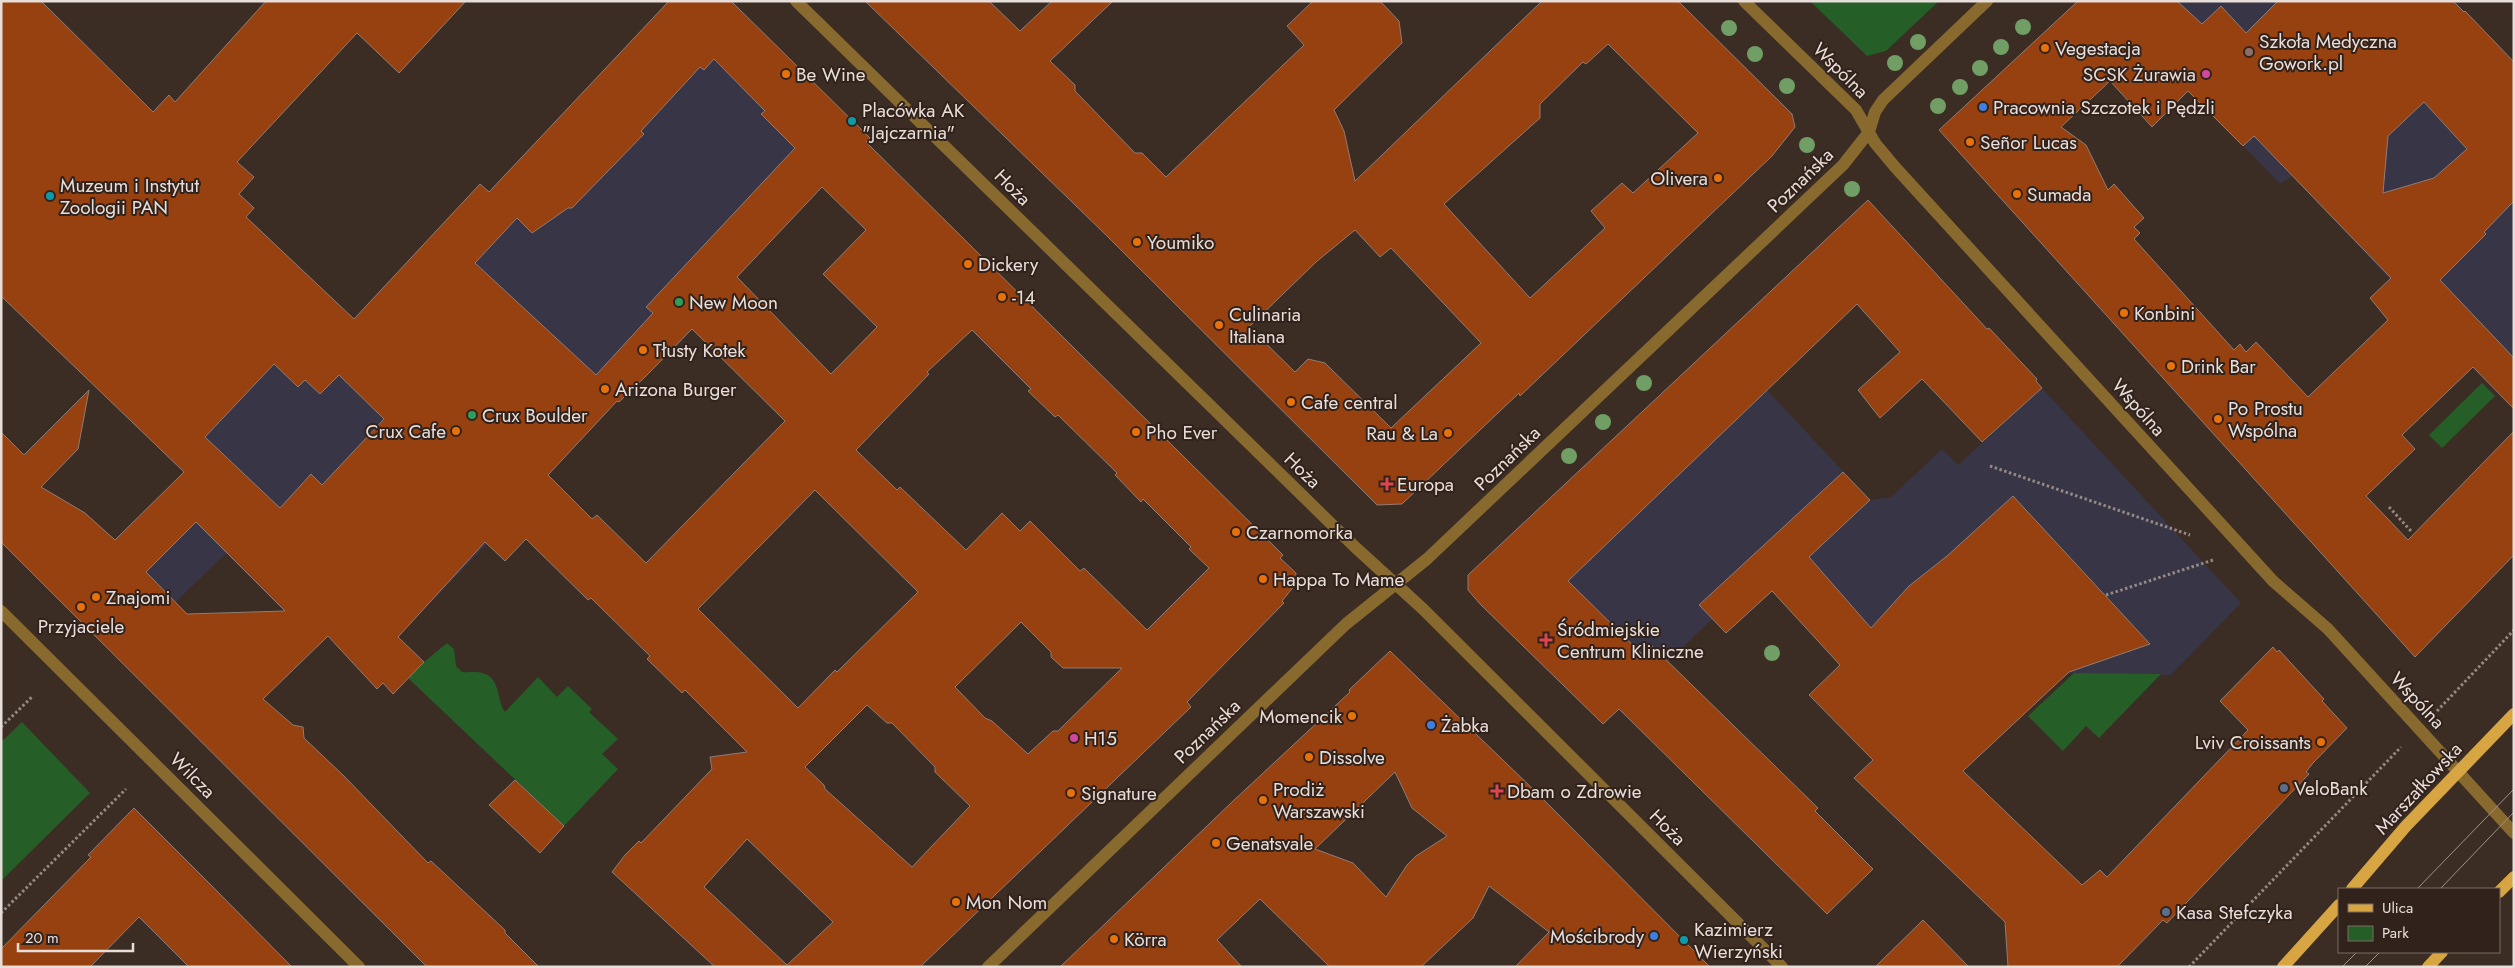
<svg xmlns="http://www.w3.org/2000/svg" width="2515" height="968" viewBox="0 0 2515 968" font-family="Jost,sans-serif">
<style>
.commercial{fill:#373546}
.green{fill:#255f27}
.building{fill:#984110;stroke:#8f7c74;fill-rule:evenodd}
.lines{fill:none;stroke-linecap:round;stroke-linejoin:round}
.path{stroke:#968983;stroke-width:3;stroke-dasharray:2.5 2.5;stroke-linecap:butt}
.minor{stroke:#886a2f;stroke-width:12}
.major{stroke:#d7a541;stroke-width:12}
.tram{stroke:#9d918b;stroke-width:1}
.tree{fill:#709e65}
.food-dot{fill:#e8710a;stroke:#31221b;stroke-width:2}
.education-dot{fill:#8d6e63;stroke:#31221b;stroke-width:2}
.hotel-dot{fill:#d1479c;stroke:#31221b;stroke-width:2}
.shop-dot{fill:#3f7fe0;stroke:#31221b;stroke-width:2}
.culture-dot{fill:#0f9aa8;stroke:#31221b;stroke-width:2}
.leisure-dot{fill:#2e9e5b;stroke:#31221b;stroke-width:2}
.health-dot{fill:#e0444e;stroke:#31221b;stroke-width:2}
.service-dot{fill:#5c6f8a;stroke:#31221b;stroke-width:2}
.labels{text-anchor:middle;stroke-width:4;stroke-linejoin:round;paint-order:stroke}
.poi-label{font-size:19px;fill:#e8ded9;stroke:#31221b;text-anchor:start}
.street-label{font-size:19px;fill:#e8ded9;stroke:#31221b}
</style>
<rect width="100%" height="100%" fill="#3b2c24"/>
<path class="commercial" d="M721,1L865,141L684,333L686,336L682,341L619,402L617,401L485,542L487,544L381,654L249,531L118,658L57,598L184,472L75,367L196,239L371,373Z
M2104,1H2456L2464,12L2465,11L2514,62V350L2485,379L2292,176L2280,184Z
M2042,388L2241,603L2171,675L2067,673L1988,748L1840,665L1772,591L1726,633L1712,619L1605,723L1601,722L1468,590V577L1523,522L1525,523L1761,394L1763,395L1767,390L1870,500L1891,497L1942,449L1958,465Z"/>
<path class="green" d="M1810,1H1939L1886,51L1867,56Z
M2482,383L2495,396L2442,448L2429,435Z
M447,643L454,649L456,666L462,672C469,673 476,671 482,673C501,677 496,700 505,712L538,677L557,697L568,686L592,709L589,712L618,739L602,754L618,769L564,826L408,678L424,662Z
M2074,673L2161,674L2099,738L2086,726L2063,751L2028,716Z
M22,722L90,793L1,881V742Z"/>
<path class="building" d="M1,1H41L153,112L169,95L175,102L266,1H466L399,73L357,33L237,162L254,177L239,194L254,208L246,217L354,319L480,184L489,192L669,1H731L870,138L866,142L1283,555L1280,558L1296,573L1295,585L1282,601L1284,603L1187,702L1191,707L920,967H715L612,872L625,855L639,841L641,843L712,769L710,757L747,752L685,690L682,693L647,659L650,656L591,598L588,600L526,539L505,561L485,542L398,637L424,662L393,694L383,683L377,689L328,636L263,699L293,725L303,727L304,738L344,776L428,863L431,861L505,930V933L539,967H427L1,542V432L24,455L89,390L78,449L41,487L85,513L115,540L184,472L1,296ZM714,59L765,111L761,114L795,148L646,307L653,313L596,375L475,263L517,218L532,233L568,208H572L644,134L641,131L700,67L704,70ZM822,187L866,230L823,274L877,327L831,374L737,277ZM692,329L785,421L646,563L597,515L592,519L548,475L617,401L619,402L647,375ZM972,330L1031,389L1028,391L1055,417L1058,415L1117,473L1115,475L1141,502L1143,499L1191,547L1189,549L1209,568L1147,630L1084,568L1080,571L1030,521L1020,531L1002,513L966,550L900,487L897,490L856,450L929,374L927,372ZM274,364L298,387L305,380L320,394L339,375L384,419L322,485L311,474L280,508L205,437ZM815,490L918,592L837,672L835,670L798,708L698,609ZM196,522L285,611L187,614L146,572ZM1021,622L1051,652V657L1063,668H1122L1058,731H1053L1028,754L992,721L985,718L955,687ZM867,705L887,723H892L935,767V772L970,806L912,867L825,789L824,785L805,767ZM747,839L833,922L787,965L704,887Z
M865,1H989L1020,31L1052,1H1113L1050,61L1075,85V91L1135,153H1142L1166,177L1304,45L1287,26L1313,1H1380L1399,21L1402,43L1334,110L1344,131L1355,181L1542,1H1678L1792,114L1795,127L1772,156L1520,396L1519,393L1402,504L1377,505L1107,236ZM1608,44L1698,133L1633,193L1622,183L1591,211L1605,228L1530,298L1444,204L1540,118V104L1583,62L1586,64ZM1355,230L1380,257L1391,248L1481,343L1391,428L1325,363L1308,359L1295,372L1249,327L1316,262Z
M2078,1H2177L2202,24L2221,6L2246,33L2278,1H2453L2464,12L2465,11L2514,62V201L2484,232L2486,234L2440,280L2514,358V409L2473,367L2402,435L2415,449L2366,496L2408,540L2514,431V555L2415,657L1939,130ZM2110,81L2152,127L2188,91L2243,146L2254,136L2391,278L2370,298L2388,320L2308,397L2256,342L2246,352L2240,344L2234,350L2134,239L2140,233L2134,227L2144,218L2114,184L2108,190L2086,145L2061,127ZM2424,102L2467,149L2434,178L2383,193L2388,136Z
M1868,200L1987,329L1989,328L2037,379L2036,381L2042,388L1982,442L1922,379L1880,418L1858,390L1900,352L1857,304L1568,581L1642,654L1651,645L1818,808L1815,811L1873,869L1827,914L1619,709L1603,724L1481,605L1468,590V575Z
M1843,472L1870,500L1809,557L1871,628L1909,586L1947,556L2013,496L2150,644L2069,672L1963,771L2082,885L2100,870L2107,877L2248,730L2220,701L2273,647L2277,652L2279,650L2324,699L2322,701L2347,728L2313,763L2306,772L2309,774L2167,923L2163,920L2117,967H2008L2005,922L1854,778L1873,760L1809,695L1840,665L1772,591L1726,633L1699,605Z
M1390,651L1535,791L1710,967H1515L1549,932L1489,886L1473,918L1421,967H1330L1260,899L1217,940L1242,967H1060L1232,802L1350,692L1349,690ZM1395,772L1412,808L1447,836L1416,856L1407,865L1386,897L1353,863L1315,849Z
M515,780L564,826L540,853L489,805Z
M134,808L207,881L292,967H189L139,917L90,967H1V949L91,857L88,855Z
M1923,920L1969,967H1875Z"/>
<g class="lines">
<path class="path" d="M1990,466L2190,535
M2389,507L2411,531
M2106,595L2213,560
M2437,711L2514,630
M1,727L33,696
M1,913L126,789
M2189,967L2401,747"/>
<path class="minor" d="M796,1L1355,547L1423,609L1782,967
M1744,1L1856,110L1875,143L1895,167L2273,581L2328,629L2514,833
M1,611L359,967
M988,967L1346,624L1427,559L1843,165L1869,132L1875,112L1883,100L1987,1"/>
<path class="major" d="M2352,889L2406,826L2514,714
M2499,892L2514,877
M2283,967L2339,905
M2428,967L2442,952"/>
<path class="tram" d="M2417,889L2514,789
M2440,889L2514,812
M2342,967L2357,952
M2365,967L2380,952"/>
</g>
<g class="tree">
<circle cx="2023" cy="27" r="8"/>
<circle cx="1729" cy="28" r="8"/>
<circle cx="1918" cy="42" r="8"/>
<circle cx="2001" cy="47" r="8"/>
<circle cx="1755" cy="54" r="8"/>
<circle cx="1895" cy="63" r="8"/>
<circle cx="1980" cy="68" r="8"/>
<circle cx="1787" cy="86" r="8"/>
<circle cx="1960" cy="87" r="8"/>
<circle cx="1938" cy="106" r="8"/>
<circle cx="1807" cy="145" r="8"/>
<circle cx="1852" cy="189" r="8"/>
<circle cx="1644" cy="383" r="8"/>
<circle cx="1603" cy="422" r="8"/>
<circle cx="1569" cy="456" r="8"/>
<circle cx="1772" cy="653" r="8"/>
</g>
<g class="food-dot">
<circle cx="2045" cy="48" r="5"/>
<circle cx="786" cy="74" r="5"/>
<circle cx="1970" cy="142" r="5"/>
<circle cx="1718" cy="178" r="5"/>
<circle cx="2017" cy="194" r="5"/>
<circle cx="1137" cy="242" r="5"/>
<circle cx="968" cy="264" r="5"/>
<circle cx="1002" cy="297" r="5"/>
<circle cx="2124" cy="313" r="5"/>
<circle cx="1219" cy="325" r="5"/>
<circle cx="643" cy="350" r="5"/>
<circle cx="2171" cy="366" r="5"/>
<circle cx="605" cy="389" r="5"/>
<circle cx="1291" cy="402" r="5"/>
<circle cx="2218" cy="419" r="5"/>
<circle cx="456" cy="431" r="5"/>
<circle cx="1136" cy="432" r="5"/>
<circle cx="1448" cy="433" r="5"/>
<circle cx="1236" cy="532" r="5"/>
<circle cx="1263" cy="579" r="5"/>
<circle cx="96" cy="597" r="5"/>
<circle cx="81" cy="607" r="5"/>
<circle cx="1352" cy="716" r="5"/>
<circle cx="2321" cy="742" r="5"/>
<circle cx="1309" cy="757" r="5"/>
<circle cx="1071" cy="793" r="5"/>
<circle cx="1263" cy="800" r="5"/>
<circle cx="1216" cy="843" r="5"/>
<circle cx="956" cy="902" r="5"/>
<circle cx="1114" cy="939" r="5"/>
</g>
<circle class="education-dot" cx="2249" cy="52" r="5"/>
<g class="hotel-dot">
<circle cx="2206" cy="74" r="5"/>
<circle cx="1074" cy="738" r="5"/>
</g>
<g class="shop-dot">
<circle cx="1983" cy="107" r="5"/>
<circle cx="1431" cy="725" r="5"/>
<circle cx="1654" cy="936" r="5"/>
</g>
<g class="culture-dot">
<circle cx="852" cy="121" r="5"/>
<circle cx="50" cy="196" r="5"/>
<circle cx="1684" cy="940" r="5"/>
</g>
<g class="leisure-dot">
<circle cx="679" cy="302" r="5"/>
<circle cx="472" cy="415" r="5"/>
</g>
<g class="health-dot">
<path d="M1384.5 476.5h5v5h5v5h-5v5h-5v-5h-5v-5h5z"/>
<path d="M1543.5 632.5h5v5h5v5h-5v5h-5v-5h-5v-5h5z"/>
<path d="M1494.5 783.5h5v5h5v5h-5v5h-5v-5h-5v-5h5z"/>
</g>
<g class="service-dot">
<circle cx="2284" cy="788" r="5"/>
<circle cx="2166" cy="912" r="5"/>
</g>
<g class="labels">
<g class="poi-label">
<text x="2259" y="48">Szkoła Medyczna<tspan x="2259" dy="22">Gowork.pl</tspan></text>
<text x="2055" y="55">Vegestacja</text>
<text x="796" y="81">Be Wine</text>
<text x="2196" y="81" text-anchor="end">SCSK Żurawia</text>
<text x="1993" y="114">Pracownia Szczotek i Pędzli</text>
<text x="862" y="117">Placówka AK<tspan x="862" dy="22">"Jajczarnia"</tspan></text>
<text x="1980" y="149">Señor Lucas</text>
<text x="1708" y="185" text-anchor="end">Olivera</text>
<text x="60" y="192">Muzeum i Instytut<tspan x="60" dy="22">Zoologii PAN</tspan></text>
<text x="2027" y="201">Sumada</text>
<text x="1147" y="249">Youmiko</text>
<text x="978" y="271">Dickery</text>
<text x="1012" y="304">-14</text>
<text x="689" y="309">New Moon</text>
<text x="2134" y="320">Konbini</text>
<text x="1229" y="321">Culinaria<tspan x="1229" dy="22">Italiana</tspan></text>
<text x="653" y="357">Tłusty Kotek</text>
<text x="2181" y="373">Drink Bar</text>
<text x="615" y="396">Arizona Burger</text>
<text x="1301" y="409">Cafe central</text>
<text x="2228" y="415">Po Prostu<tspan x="2228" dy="22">Wspólna</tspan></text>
<text x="482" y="422">Crux Boulder</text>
<text x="446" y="438" text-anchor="end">Crux Cafe</text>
<text x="1146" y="439">Pho Ever</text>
<text x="1438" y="440" text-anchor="end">Rau &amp; La</text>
<text x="1397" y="491">Europa</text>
<text x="1246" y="539">Czarnomorka</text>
<text x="1273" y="586">Happa To Mame</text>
<text x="106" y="604">Znajomi</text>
<text x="81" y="633" text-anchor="middle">Przyjaciele</text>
<text x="1557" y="636">Śródmiejskie<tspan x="1557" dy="22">Centrum Kliniczne</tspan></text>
<text x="1342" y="723" text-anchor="end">Momencik</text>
<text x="1441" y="732">Żabka</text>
<text x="1084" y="745">H15</text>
<text x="2311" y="749" text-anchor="end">Lviv Croissants</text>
<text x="1319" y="764">Dissolve</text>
<text x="2294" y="795">VeloBank</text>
<text x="1273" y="796">Prodiż<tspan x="1273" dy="22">Warszawski</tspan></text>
<text x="1507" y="798">Dbam o Zdrowie</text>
<text x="1081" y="800">Signature</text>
<text x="1226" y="850">Genatsvale</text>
<text x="966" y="909">Mon Nom</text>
<text x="2176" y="919">Kasa Stefczyka</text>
<text x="1694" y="936">Kazimierz<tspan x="1694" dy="22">Wierzyński</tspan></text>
<text x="1644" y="943" text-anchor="end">Mościbrody</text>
<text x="1124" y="946">Körra</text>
</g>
<g class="street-label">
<text transform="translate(1841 70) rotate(45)" y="7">Wspólna</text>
<text transform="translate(1800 180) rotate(-44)" y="7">Poznańska</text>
<text transform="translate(1013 187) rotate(45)" y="7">Hoża</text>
<text transform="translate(2139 407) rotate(48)" y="7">Wspólna</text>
<text transform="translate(1507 458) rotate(-44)" y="7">Poznańska</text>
<text transform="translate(1303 470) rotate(44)" y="7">Hoża</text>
<text transform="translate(2418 700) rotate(47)" y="7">Wspólna</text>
<text transform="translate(1207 731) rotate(-44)" y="7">Poznańska</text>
<text transform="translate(193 775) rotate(45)" y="7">Wilcza</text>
<text transform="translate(2418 788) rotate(-47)" y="7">Marszałkowska</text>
<text transform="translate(1668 827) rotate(45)" y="7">Hoża</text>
</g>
</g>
<rect width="2515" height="968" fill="none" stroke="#e8ded9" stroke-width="5"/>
<rect x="2338" y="888" width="162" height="65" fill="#31221b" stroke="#7a6d67"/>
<rect x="2348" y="904" width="25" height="8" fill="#d7a541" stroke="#7a6d67"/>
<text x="2382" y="913" font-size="15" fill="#e8ded9">Ulica</text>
<rect x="2348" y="926" width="25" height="15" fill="#255f27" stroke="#7a6d67"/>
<text x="2382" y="938" font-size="15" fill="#e8ded9">Park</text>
<path d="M18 943v8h115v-8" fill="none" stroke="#e8ded9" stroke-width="2.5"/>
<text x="25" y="943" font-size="15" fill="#e8ded9" stroke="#31221b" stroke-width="4" paint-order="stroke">20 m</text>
</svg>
